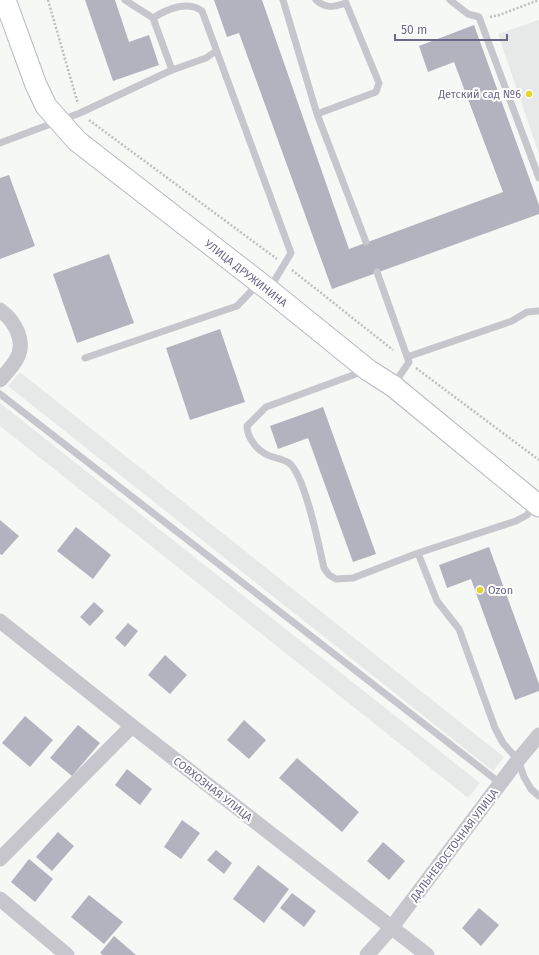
<svg xmlns="http://www.w3.org/2000/svg" width="539" height="955" viewBox="0 0 539 955" font-family="'Fira Sans',sans-serif">
<style>
.built{fill:#e7e9e8}
.building{fill:#b3b3bf}
.lines{fill:none;stroke-linecap:round;stroke-linejoin:round}
.secondary-casing{stroke:#b9b8c2;stroke-width:23}
.path{stroke:#bebec3;stroke-width:2.5;stroke-dasharray:2 2;stroke-linecap:butt}
.lane{stroke:#c7c6cd;stroke-width:7}
.street{stroke:#c7c6cd;stroke-width:15}
.secondary{stroke:#fff;stroke-width:21}
.poi-dot{fill:#e5d629;stroke:#fff;stroke-width:1.5}
.labels{text-anchor:middle;stroke-width:4;stroke-linejoin:round;paint-order:stroke}
.poi-label{font-size:11px;fill:#6b6787;stroke:#fff;text-anchor:end}
.street-label{font-size:11px;fill:#6b6787;stroke:#fff}
</style>
<rect width="100%" height="100%" fill="#f6f8f5"/>
<path class="built" d="M539,20V154L498,34Z
M20,372L504,757L493,771L8,386Z
M0,403L480,783L468,798L0,426Z"/>
<path class="building" d="M85,0H115L129,42L149,35L159,65L113,81Z
M214,0H262L349,249L503,192L454,62L428,72L419,46L474,25L539,205V214L332,289L239,33L227,37Z
M9,175L35,246L0,259V178Z
M109,254L134,323L77,343L53,274Z
M220,329L245,402L190,420L166,348Z
M323,407L376,554L353,562L308,438L278,449L270,426Z
M0,520L19,536L2,555L0,554Z
M76,527L111,555L93,579L57,551Z
M489,547L539,684V691L515,700L471,579L447,588L439,565Z
M94,602L104,611L90,626L80,617Z
M128,623L138,631L125,647L115,638Z
M165,655L187,675L170,694L148,675Z
M25,716L53,740L30,767L2,743Z
M244,720L266,740L249,759L227,740Z
M78,725L100,743L72,776L50,758Z
M297,758L359,812L342,832L279,778Z
M127,769L152,789L140,805L115,785Z
M182,820L200,833L181,859L164,847Z
M58,832L74,846L52,871L36,857Z
M383,842L405,861L389,880L367,861Z
M216,850L232,863L224,874L207,860Z
M29,859L53,879L35,902L11,882Z
M258,865L289,889L264,923L233,899Z
M292,893L316,911L304,927L280,908Z
M89,895L123,922L104,944L71,917Z
M479,908L499,925L481,946L462,928Z
M114,936L136,955H103L100,953Z"/>
<g class="lines">
<defs>
<path id="secondary" d="M5,0L36,85L46,106L77,141L269,290L368,370L393,386L539,506"/>
</defs>
<use href="#secondary" class="secondary-casing"/>
<path class="path" d="M48,0L78,104
M490,17L499,15L539,0
M89,120L277,259
M292,270L393,350
M416,368L539,460"/>
<path class="lane" d="M125,0L153,18L172,70
M283,0L317,114L366,242
M316,0C326,9 334,7 346,3L379,83L376,92L317,114
M450,0L468,14L479,17L539,178
M153,18C167,9 188,0 202,11L291,253L270,288
M0,143L80,113L172,70L206,58L216,51
M377,272L409,362L394,384
M407,357L512,321L527,312L539,311
M85,358L237,306L258,284
M364,371L266,407L247,426C247,436 255,448 264,453C271,458 282,458 289,463C305,475 319,546 324,568L329,575L336,579L353,578L418,553L516,521L527,515L535,505
M0,394L500,783
M418,553L437,601L459,629L495,728L503,743L518,760L524,777L531,789L539,796"/>
<path class="street" d="M0,310C15,321 27,342 16,360C12,367 5,374 0,380
M0,621L132,726L427,955
M0,859L132,726
M0,899L67,955
M367,955L392,927L518,760L539,735"/>
<use href="#secondary" class="secondary"/>
</g>
<g class="poi-dot">
<circle cx="529" cy="94" r="4"/>
<circle cx="480" cy="590" r="4"/>
</g>
<g class="labels">
<g class="poi-label">
<text x="521" y="98">Детский сад №6</text>
<text x="488" y="594" text-anchor="start">Ozon</text>
</g>
<g class="street-label">
<text transform="translate(246 273) rotate(38)" y="4">УЛИЦА ДРУЖИНИНА</text>
<text transform="translate(213 789) rotate(38)" y="4">СОВХОЗНАЯ УЛИЦА</text>
<text transform="translate(454 845) rotate(-53)" y="4">ДАЛЬНЕВОСТОЧНАЯ УЛИЦА</text>
</g>
</g>
<path d="M395 34v6h112v-6" fill="none" stroke="#6b6787" stroke-width="2"/>
<text x="401" y="34" font-size="12" fill="#6b6787" stroke="#ffffff" stroke-width="3" paint-order="stroke">50 m</text>
</svg>
